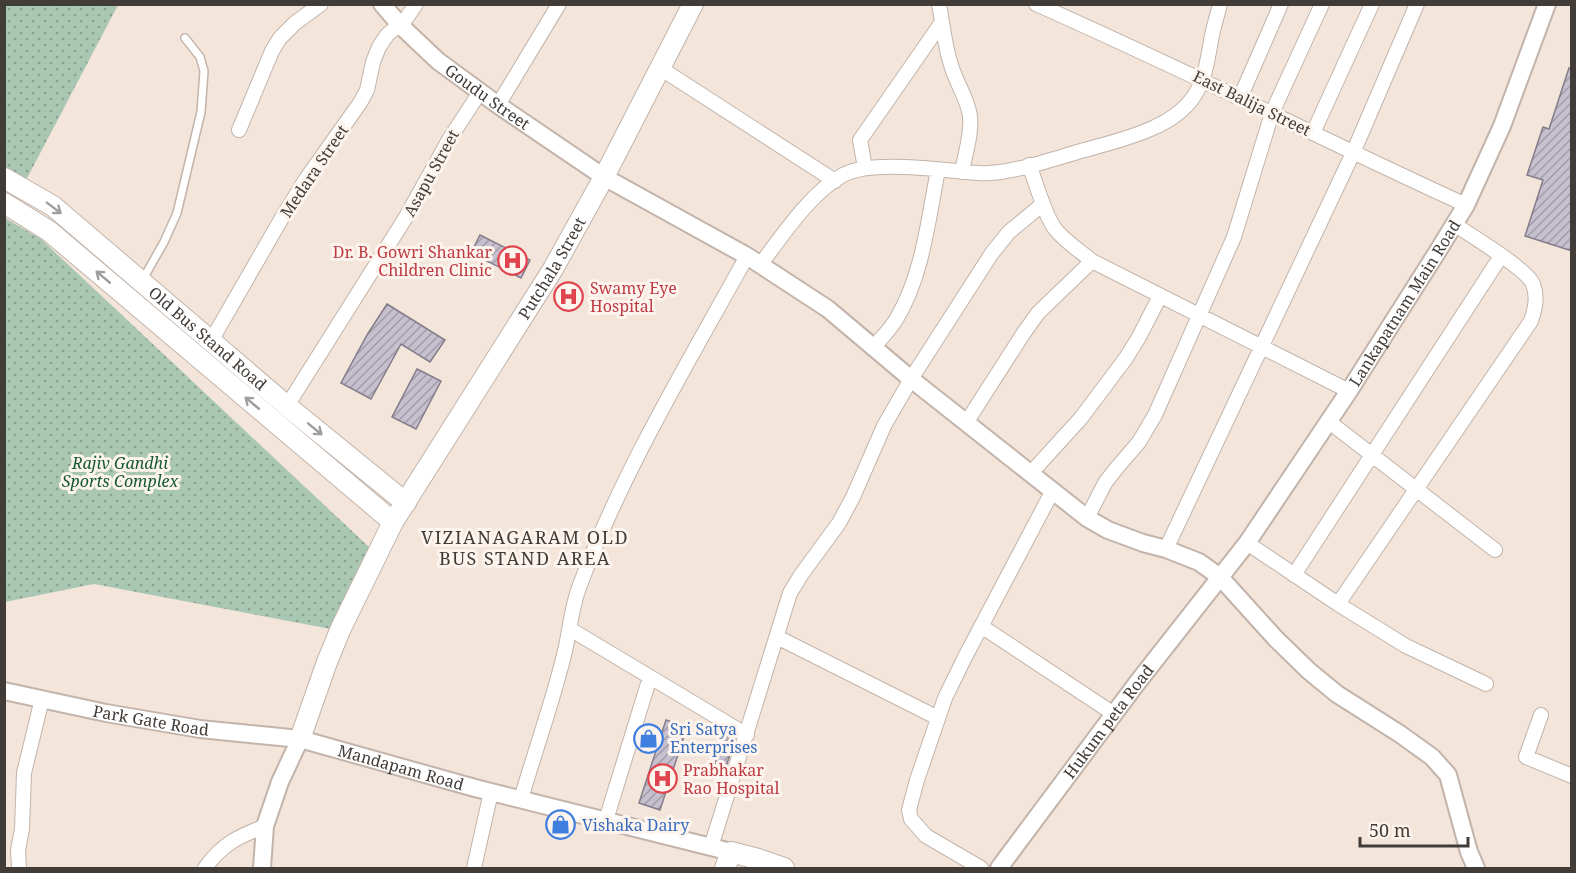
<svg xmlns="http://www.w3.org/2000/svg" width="1576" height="873" viewBox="0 0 1576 873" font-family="'Noto Serif',serif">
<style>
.park{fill:url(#park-dots)}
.building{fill:url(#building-hatch);stroke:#837d8a;stroke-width:1.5}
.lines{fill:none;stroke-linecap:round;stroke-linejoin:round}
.service-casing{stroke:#c2b4aa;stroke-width:10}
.minor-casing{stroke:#c2b4aa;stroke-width:16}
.tertiary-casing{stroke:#c2b4aa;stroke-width:20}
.secondary-casing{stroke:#c2b4aa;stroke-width:22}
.service{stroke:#fff;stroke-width:7}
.minor{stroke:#fff;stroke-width:14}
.tertiary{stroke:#fff;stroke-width:16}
.secondary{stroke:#fff;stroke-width:20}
.oneway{stroke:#a09e9c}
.labels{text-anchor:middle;stroke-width:6;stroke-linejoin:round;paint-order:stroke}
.street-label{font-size:16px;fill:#423c38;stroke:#fdf4ee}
.health-label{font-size:16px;fill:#be3a42;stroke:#fdf4ee;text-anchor:start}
.park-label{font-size:16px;font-style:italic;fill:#135835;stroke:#fdf4ee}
.shop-label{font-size:16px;fill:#366cbe;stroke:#fdf4ee;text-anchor:start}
.neighbourhood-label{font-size:18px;letter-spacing:1.5px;fill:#423c38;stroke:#fdf4ee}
</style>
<defs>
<pattern id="park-dots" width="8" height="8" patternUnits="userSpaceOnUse" patternTransform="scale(1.5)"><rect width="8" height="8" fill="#a9c7b3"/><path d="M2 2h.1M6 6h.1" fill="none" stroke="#8ba393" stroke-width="1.8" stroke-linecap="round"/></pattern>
<pattern id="building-hatch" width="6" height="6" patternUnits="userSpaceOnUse" patternTransform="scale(1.5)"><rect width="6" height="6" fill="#c6bfce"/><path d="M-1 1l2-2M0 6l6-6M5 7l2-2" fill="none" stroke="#a29ca8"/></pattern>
</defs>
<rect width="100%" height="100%" fill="#f4e5db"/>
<path class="park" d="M4,5H118L24,184L5,174Z
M5,218L41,239L370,548L331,629L94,584L5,602Z"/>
<path class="building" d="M1569,68L1572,69V251L1525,236L1543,180L1527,175L1543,127L1549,129Z
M480,235L530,260L521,278L471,253Z
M387,304L445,340L430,362L401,344L371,399L341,383L367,335Z
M417,369L441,381L416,429L392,417Z
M666,720L687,727L660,810L639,803Z
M725,736L735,739L726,767L715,764Z"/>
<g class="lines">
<defs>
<path id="service" d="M143,279L164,242L177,213L201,112L204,71L200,57L185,38"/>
<path id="minor" d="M939,4C943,26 945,48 952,68C957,84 968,100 970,116C972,134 965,154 962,172
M1036,4C1181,68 1322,139 1466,205
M660,68L835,181
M1240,98L1281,4
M498,105L559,4
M239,130L272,51L280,38L295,23L321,4
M1313,133L1372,4
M1029,165C1036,182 1045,217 1056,230C1066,242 1080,251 1092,261L1349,391
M865,168L860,140L942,22
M760,265C782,236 811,192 843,175C873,159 945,171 979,173C1008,175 1053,159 1081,151C1106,144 1132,138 1155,127C1169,121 1186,109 1194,96C1207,77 1208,53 1213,31C1215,22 1218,13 1220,4
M211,341L283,216L306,179L360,103L367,90L373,62L379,47L387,35L394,29L401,26L416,4
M873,348C881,338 891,329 897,318C923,274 928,220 938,170
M287,406L406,217L450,138L480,92
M1328,421L1495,550
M966,423L1023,334L1038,313L1092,261
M1030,474L1081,418L1126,358L1139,337L1160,296
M1087,518L1105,483L1115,470L1139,442L1155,415L1234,237L1272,113L1322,4
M1247,543L1338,604L1406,646L1486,684
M1166,549L1353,153L1417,4
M1294,575L1501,256
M1338,604L1531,321C1535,309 1538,297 1533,284C1527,269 1470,235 1454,224
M981,626L1114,714
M570,629L747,735
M777,637L938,718
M1541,715L1526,757L1572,776
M521,799C535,751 552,704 564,655C570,632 571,607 580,585C623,470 688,363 747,256
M606,820L650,677
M711,847L790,593L801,575L839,523L853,497L884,426L911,379L992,253L1009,232L1043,204
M19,868L18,850L22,829L24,773L42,699
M205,868C223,843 238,837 265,826
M474,868L491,792
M981,868L926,836L911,819L909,810L917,780L945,698L965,657L1052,492"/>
<g id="tertiary">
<path id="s1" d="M382,4L401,26L438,61L498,105L604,177L747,256L828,309L911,379L1087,518L1108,530L1143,543L1166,549L1199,562L1220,577L1276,639L1309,671L1337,694L1400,734L1432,757L1448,775L1469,852L1476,868"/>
<path id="s2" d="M4,691L106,713L200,729L300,739L475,788L731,852"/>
<path d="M262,868L265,826L280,782L300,739"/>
<path id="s3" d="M999,868L1137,683L1247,543L1349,391L1436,254L1466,205L1502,126L1547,4"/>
</g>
<g id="secondary">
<path id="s4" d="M4,178L53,206L287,406L406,503"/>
<path d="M4,203L49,231L393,522"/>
<path id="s5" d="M300,739L327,662L341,628L393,522L553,269L604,177L693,4"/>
<path d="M725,868L731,852L758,859L784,868"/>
</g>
</defs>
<use href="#service" class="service-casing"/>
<use href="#minor" class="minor-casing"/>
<use href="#tertiary" class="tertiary-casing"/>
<use href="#secondary" class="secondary-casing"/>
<use href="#service" class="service"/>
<use href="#minor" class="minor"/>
<use href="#tertiary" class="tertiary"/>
<use href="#secondary" class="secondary"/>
</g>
<defs><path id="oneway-shaft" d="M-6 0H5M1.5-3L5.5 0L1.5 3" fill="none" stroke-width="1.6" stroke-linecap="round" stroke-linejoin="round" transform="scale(1.5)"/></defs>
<g class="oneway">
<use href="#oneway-shaft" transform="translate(54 208) rotate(37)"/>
<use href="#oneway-shaft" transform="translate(103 277) rotate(-140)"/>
<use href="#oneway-shaft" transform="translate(252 403) rotate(-140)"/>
<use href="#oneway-shaft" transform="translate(315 429) rotate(39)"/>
</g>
<defs>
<symbol id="hospital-ring" viewBox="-11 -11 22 22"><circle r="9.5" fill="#fdf4ee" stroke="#e0444e" stroke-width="1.5"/><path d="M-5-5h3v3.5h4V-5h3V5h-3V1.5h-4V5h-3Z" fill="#e0444e"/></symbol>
<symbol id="shop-ring" viewBox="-11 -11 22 22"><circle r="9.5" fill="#fdf4ee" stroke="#3f7fe0" stroke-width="1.5"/><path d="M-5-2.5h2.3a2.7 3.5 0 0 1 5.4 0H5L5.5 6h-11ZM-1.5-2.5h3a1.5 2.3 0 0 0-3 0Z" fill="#3f7fe0"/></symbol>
</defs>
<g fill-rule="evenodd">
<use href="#hospital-ring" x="496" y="244" width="33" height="33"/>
<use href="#hospital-ring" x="552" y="280" width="33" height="33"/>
<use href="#shop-ring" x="632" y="722" width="33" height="33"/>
<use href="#hospital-ring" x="646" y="762" width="33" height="33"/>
<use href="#shop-ring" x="544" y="808" width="33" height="33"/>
</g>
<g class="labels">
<g class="street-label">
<text dy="6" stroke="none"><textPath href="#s1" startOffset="141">Goudu Street</textPath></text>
<text transform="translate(1252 103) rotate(26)" y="6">East Balija Street</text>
<text transform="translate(314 171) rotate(-56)" y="6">Medara Street</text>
<text transform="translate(431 173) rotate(-61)" y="6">Asapu Street</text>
<text dy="6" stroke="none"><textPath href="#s5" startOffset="536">Putchala Street</textPath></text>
<text dy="6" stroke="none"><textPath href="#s3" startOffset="696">Lankapatnam Main Road</textPath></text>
<text dy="6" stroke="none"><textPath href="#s4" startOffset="260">Old Bus Stand Road</textPath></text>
<text dy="6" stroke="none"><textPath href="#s2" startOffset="150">Park Gate Road</textPath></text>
<text dy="6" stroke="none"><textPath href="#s3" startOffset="183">Hukum peta Road</textPath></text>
<text dy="6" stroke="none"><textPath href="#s2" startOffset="405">Mandapam Road</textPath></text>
</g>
<g class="health-label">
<text x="492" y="258" text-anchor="end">Dr. B. Gowri Shankar<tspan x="492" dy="18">Children Clinic</tspan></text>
<text x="590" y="294">Swamy Eye<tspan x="590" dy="18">Hospital</tspan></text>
<text x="683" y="776">Prabhakar<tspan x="683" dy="18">Rao Hospital</tspan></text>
</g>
<g class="park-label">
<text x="120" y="469">Rajiv Gandhi<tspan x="120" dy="18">Sports Complex</tspan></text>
</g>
<g class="shop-label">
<text x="670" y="735">Sri Satya<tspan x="670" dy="18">Enterprises</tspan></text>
<text x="582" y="831">Vishaka Dairy</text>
</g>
<g class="neighbourhood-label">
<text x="525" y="544">VIZIANAGARAM OLD<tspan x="525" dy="21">BUS STAND AREA</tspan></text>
</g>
</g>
<rect width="1576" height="873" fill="none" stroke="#423c38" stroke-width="12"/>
<path d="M1360 837v9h108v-9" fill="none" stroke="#423c38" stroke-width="3"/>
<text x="1369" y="837" font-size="18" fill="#423c38" stroke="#fdf4ee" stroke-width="4.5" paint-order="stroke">50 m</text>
</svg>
